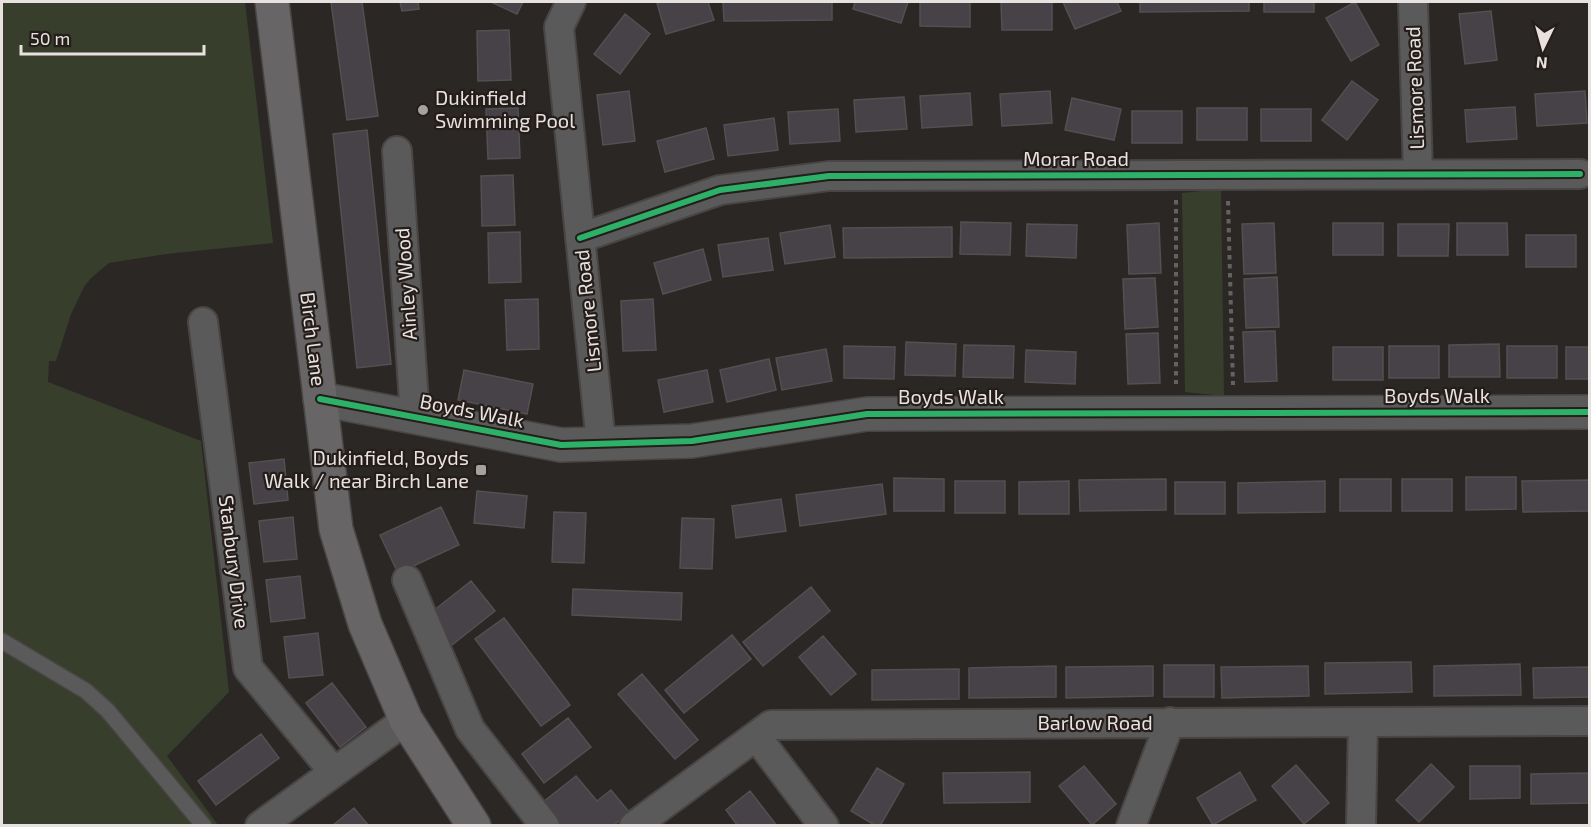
<svg xmlns="http://www.w3.org/2000/svg" width="1591" height="827" viewBox="0 0 1591 827" font-family="'Exo 2',sans-serif">
<style>
.green{fill:#373f2c}
.building{fill:#464248;stroke:#525050;stroke-width:1.5}
.lines{fill:none;stroke-linecap:round;stroke-linejoin:round}
.service-casing{stroke:#484544;stroke-width:18}
.minor-casing{stroke:#484544;stroke-width:32}
.tertiary-casing{stroke:#484544;stroke-width:36}
.secondary-casing{stroke:#484544;stroke-width:36}
.path{stroke:#646260;stroke-width:4;stroke-dasharray:4.5 4.5;stroke-linecap:butt}
.service{stroke:#5b5a5a;stroke-width:15}
.minor{stroke:#5b5a5a;stroke-width:28}
.tertiary{stroke:#5b5a5a;stroke-width:33}
.secondary{stroke:#676565;stroke-width:33}
.cycleway-casing{stroke:#241d1a;stroke-width:10}
.cycleway{stroke:#2db169;stroke-width:6}
.poi-dot{fill:#a5a19f;stroke:#241d1a;stroke-width:2}
.labels{text-anchor:middle;stroke-width:4.5;stroke-linejoin:round;paint-order:stroke}
.street-label{font-size:20px;fill:#e7e2e0;stroke:#241d1a}
.poi-label{font-size:20px;fill:#e7e2e0;stroke:#241d1a;text-anchor:start}
</style>
<rect width="100%" height="100%" fill="#2b2725"/>
<path class="green" d="M2,2H245L273,243L166,254L109,263L91,278L84,287L71,314L56,361H49L48,382L201,441L229,692L167,756L218,825L2,826Z
M1221,189L1224,396L1185,392L1182,193Z"/>
<path class="building" d="M331,2H362L378,116L347,120Z
M400,2H418L419,9L402,11Z
M491,2H523L517,14Z
M662,2H708L714,20L666,34L657,3Z
M723,2H832V20L724,21Z
M855,2H908L901,23L853,9Z
M920,2H970V27L920,26Z
M1001,2H1052V30H1002Z
M1063,2H1117L1121,11L1075,29Z
M1140,2H1249V11L1140,12Z
M1264,2H1314V12H1264Z
M1355,2L1379,45L1351,61L1326,18Z
M1491,11L1497,60L1465,64L1459,14Z
M625,14L650,34L620,74L594,54Z
M509,30L511,80L478,81L477,31Z
M1352,81L1378,100L1347,140L1322,120Z
M629,91L635,141L603,145L597,95Z
M1050,91L1052,123L1002,126L1000,94Z
M1585,91L1587,123L1537,126L1535,94Z
M970,93L972,125L922,128L920,96Z
M904,97L907,129L856,132L854,100Z
M1072,98L1121,109L1114,140L1065,130Z
M1515,107L1517,139L1467,142L1465,110Z
M518,108L520,158L488,159L486,109Z
M1197,108H1247V140H1197Z
M838,109L840,141L790,144L788,112Z
M1261,109H1311V141H1261Z
M1132,111H1182V143H1132Z
M774,118L778,150L728,156L724,125Z
M706,128L714,159L665,172L657,141Z
M367,130L391,364L357,368L333,134Z
M513,175L515,225L482,226L481,176Z
M961,222L1011,223L1010,255L960,254Z
M1159,223L1161,273L1129,274L1127,225Z
M1274,223L1276,273L1244,274L1242,224Z
M1333,223H1383V255H1333Z
M1457,223H1507L1508,255H1457Z
M1027,224L1077,225L1076,258L1026,256Z
M1398,224H1449L1448,256H1398Z
M830,225L835,257L785,264L780,233Z
M952,227V257L844,258L843,228Z
M520,232L521,282L489,283L488,233Z
M1526,235H1576V267H1526Z
M768,238L773,270L723,277L718,245Z
M703,249L711,280L663,294L654,263Z
M1277,277L1279,327L1246,328L1244,279Z
M1155,278L1158,327L1125,329L1123,279Z
M538,299L539,349L507,350L505,300Z
M653,299L656,350L623,351L621,301Z
M1275,331L1277,381L1245,382L1243,332Z
M1158,333L1160,383L1128,384L1126,334Z
M906,342L956,344L955,376L905,375Z
M1499,344L1500,377H1449V345Z
M964,345L1014,346L1013,378L963,377Z
M844,346L895,347L894,379L844,378Z
M1389,346H1439V378H1389Z
M1507,346H1557V378H1507Z
M1333,347H1383V380H1333Z
M1566,347H1590V379H1566Z
M826,349L832,381L782,390L776,358Z
M1026,350L1076,352L1075,384L1025,382Z
M769,359L776,390L727,402L720,370Z
M464,370L533,384L527,414L458,400Z
M707,370L713,402L664,412L658,380Z
M284,459L288,500L254,504L249,463Z
M1466,477H1516V509L1466,510Z
M894,478L944,479V511H894Z
M1166,479V510L1080,511L1079,480Z
M1340,479H1391V511H1340Z
M1402,479H1452V511H1402Z
M1590,480V511L1523,512L1522,481Z
M955,481H1005V513H955Z
M1069,481V514H1019V482Z
M1325,481V512L1238,513V483Z
M1175,482H1225V514H1175Z
M882,484L886,514L800,526L796,495Z
M477,491L527,496L524,528L474,523Z
M781,499L786,531L736,538L732,506Z
M441,507L459,545L398,573L380,535Z
M554,512L586,513L584,563L552,562Z
M293,517L297,559L264,562L259,521Z
M682,518L714,519L712,569L680,568Z
M300,576L305,618L271,622L266,580Z
M471,581L495,611L452,645L428,615Z
M811,587L830,611L763,666L743,642Z
M573,589L682,593L681,620L572,615Z
M504,618L570,705L541,726L475,639Z
M318,633L323,675L289,678L284,637Z
M732,635L751,659L684,713L665,690Z
M823,636L856,674L831,695L799,657Z
M1411,662L1412,692L1325,694V663Z
M1520,664L1521,695L1434,696V666Z
M1164,665H1214V697H1164Z
M1056,666V697L969,698V668Z
M1153,666V696L1066,698V667Z
M1308,666L1309,696L1222,698L1221,667Z
M1590,667V697L1534,698L1533,668Z
M959,669V699L872,700V670Z
M642,674L698,740L675,759L618,694Z
M332,683L366,727L340,747L306,703Z
M568,718L591,747L544,783L522,754Z
M261,734L279,758L216,805L198,781Z
M1431,764L1454,787L1419,822L1396,800Z
M1296,765L1329,803L1304,824L1272,786Z
M1084,766L1116,804L1092,825L1059,786Z
M1470,766H1520V798L1470,799Z
M877,768L904,784L880,826H876L851,811Z
M1030,772V802L944,803L943,773Z
M1240,772L1256,800L1213,825L1197,798Z
M1590,773V803L1531,804V774Z
M576,776L597,801L611,790L629,812L613,826H562L543,802Z
M750,791L777,826H738L726,810Z
M354,808L369,826H332Z"/>
<g class="lines">
<defs>
<path id="service" d="M2,641L86,691L108,711L204,826"/>
<path id="minor" d="M571,2L559,27L601,444
M1413,2L1418,174
M397,151L415,417
M580,238L720,190L829,176L1580,174
M203,322L248,668L333,771
M407,580L470,729L545,826
M756,736L824,826
M260,826L406,720
M634,826L771,725L1590,721
M1131,826L1170,722
M1361,826L1363,722"/>
<path id="tertiary" d="M320,399L561,445L692,441L867,414L1590,412"/>
<path id="secondary" d="M272,2L336,529L365,624L406,720L474,826"/>
</defs>
<use href="#service" class="service-casing"/>
<use href="#minor" class="minor-casing"/>
<use href="#tertiary" class="tertiary-casing"/>
<use href="#secondary" class="secondary-casing"/>
<path class="path" d="M1176,200V384
M1228,201L1233,385"/>
<use href="#service" class="service"/>
<use href="#minor" class="minor"/>
<use href="#tertiary" class="tertiary"/>
<use href="#secondary" class="secondary"/>
<defs>
<path id="cycleway" d="M580,238L720,190L829,176L1580,174
M320,399L561,445L692,441L867,414L1590,412"/>
</defs>
<use href="#cycleway" class="cycleway-casing"/>
<use href="#cycleway" class="cycleway"/>
</g>
<g class="poi-dot">
<circle cx="423" cy="110" r="6"/>
<rect x="475" y="464" width="12" height="12" rx="3"/>
</g>
<g class="labels">
<g class="street-label">
<text transform="translate(1415 88) rotate(-92)" y="7">Lismore Road</text>
<text x="1076" y="166">Morar Road</text>
<text transform="translate(406 284) rotate(-94)" y="7">Ainley Wood</text>
<text transform="translate(588 311) rotate(-96)" y="7">Lismore Road</text>
<text transform="translate(313 339) rotate(83)" y="7">Birch Lane</text>
<text x="1437" y="403">Boyds Walk</text>
<text x="951" y="404">Boyds Walk</text>
<text transform="translate(472 411) rotate(11)" y="7">Boyds Walk</text>
<text transform="translate(234 562) rotate(83)" y="7">Stanbury Drive</text>
<text x="1095" y="730">Barlow Road</text>
</g>
<g class="poi-label">
<text x="435" y="105">Dukinfield<tspan x="435" dy="23">Swimming Pool</tspan></text>
<text x="469" y="465" text-anchor="end">Dukinfield, Boyds<tspan x="469" dy="23">Walk / near Birch Lane</tspan></text>
</g>
</g>
<rect width="1591" height="827" fill="none" stroke="#e7e2e0" stroke-width="6"/>
<g transform="translate(1543 48) rotate(185)" stroke="#241d1a" stroke-width="4.5" paint-order="stroke">
<path d="M0-4.5L10 22L0 15L-10 22Z" fill="#e7e2e0"/>
<text y="-9" font-size="16" font-weight="bold" text-anchor="middle" fill="#e7e2e0">N</text>
</g>
<path d="M21 45v9h183v-9" fill="none" stroke="#e7e2e0" stroke-width="3"/>
<text x="30" y="45" font-size="18" fill="#e7e2e0" stroke="#241d1a" stroke-width="4.5" paint-order="stroke">50 m</text>
</svg>
